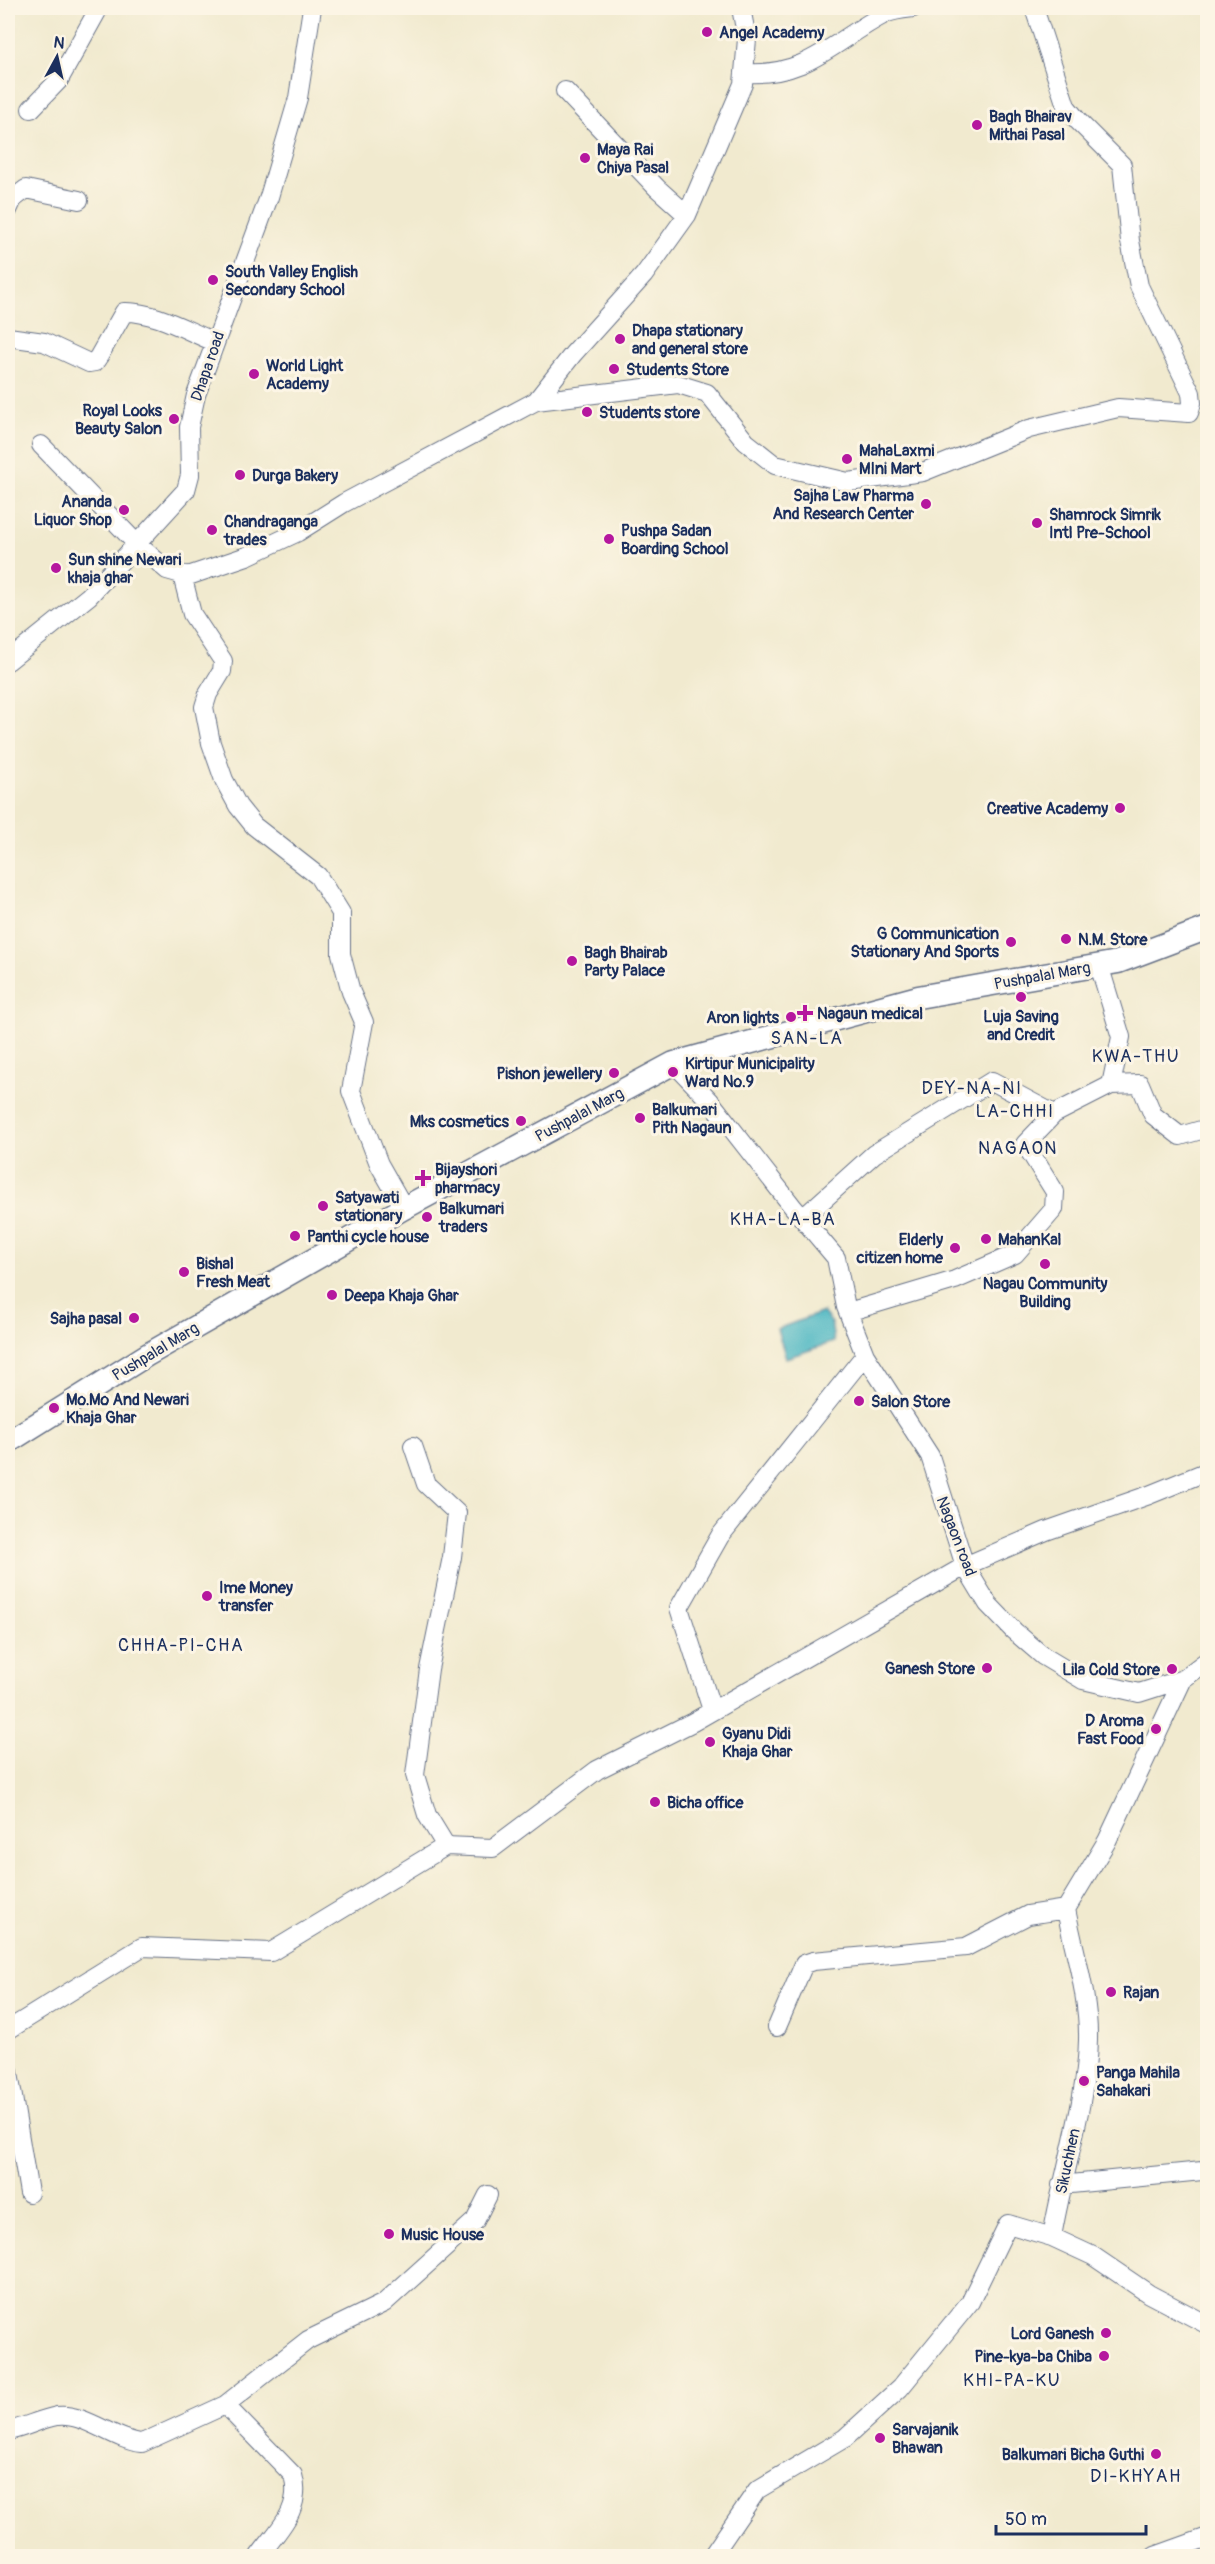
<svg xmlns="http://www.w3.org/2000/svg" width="1215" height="2564" viewBox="0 0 1215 2564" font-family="Pangolin,sans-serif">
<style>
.water{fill:#48b6c2;stroke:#327290;stroke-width:1.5}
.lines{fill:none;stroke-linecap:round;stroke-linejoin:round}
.minor-casing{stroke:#667086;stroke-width:20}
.tertiary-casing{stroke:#667086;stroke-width:25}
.minor{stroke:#fff;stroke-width:18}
.tertiary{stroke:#fff;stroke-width:22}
.poi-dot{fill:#b5179e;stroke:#fcf5e5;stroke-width:2}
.labels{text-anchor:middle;stroke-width:6;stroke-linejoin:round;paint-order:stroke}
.poi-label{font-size:16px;font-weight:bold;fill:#1b2f5e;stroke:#fcf5e5;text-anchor:start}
.street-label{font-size:16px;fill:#1b2f5e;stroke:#fcf5e5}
.neighbourhood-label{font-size:18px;letter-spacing:1.5px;fill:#1b2f5e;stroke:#fcf5e5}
</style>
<rect width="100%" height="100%" fill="#fcf5e5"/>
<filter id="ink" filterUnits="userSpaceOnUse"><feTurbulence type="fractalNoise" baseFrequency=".0167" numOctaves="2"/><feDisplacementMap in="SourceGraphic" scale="12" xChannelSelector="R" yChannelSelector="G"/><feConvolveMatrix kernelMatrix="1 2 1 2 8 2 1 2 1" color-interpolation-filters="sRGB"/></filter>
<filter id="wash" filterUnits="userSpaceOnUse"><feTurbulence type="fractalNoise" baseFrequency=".008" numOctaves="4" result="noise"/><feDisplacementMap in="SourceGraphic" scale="24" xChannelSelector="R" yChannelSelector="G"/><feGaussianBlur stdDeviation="1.35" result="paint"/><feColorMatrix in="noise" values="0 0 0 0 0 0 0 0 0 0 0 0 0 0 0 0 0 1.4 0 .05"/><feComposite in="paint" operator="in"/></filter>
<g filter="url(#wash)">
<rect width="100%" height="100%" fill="#f1eacf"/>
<path class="water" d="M823,1312L831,1322L834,1342L786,1358L777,1329Z"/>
</g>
<g filter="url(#ink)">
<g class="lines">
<defs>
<path id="minor" d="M745,73C808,77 835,40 885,14C893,10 904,9 913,8
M565,91L657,188L687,215
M31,109L59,80L99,8
M8,210L13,199L26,189L79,200
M8,337L44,342L89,363L95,362L99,356L124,312C154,311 187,331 215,342
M536,401L678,384L707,393L746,442L775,465L848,482L923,472L1029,429L1118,408L1189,413L1192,403L1191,393L1139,286L1130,241L1122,165L1078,121L1066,106L1034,8
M41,445L136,543L167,570L188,576L247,556L298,532L344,503L536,401L573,354L644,275L687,215L743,84L747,39L741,8
M182,575L192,614L223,661L222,671L208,694L204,707L211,743L224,780L238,806L254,826L318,876L341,913V954L351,992L364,1022L351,1091L379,1164L404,1208
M8,661L89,596L186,490L190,475L189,427L196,395L269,197L298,98L312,8
M674,1063L710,1101L793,1207L836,1258L846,1307L865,1355L930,1456L965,1566L988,1604L1014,1631L1043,1656L1083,1680L1139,1693L1183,1679L1107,1841L1066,1909
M1111,1085L1140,1084L1153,1115L1180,1136L1208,1128
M803,1218L874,1154L992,1081L1054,1114L1111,1085L1121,1037L1099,965
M848,1312L955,1280L1015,1254L1054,1209L1055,1192L1025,1144L1054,1114
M413,1446L426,1484L457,1513L452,1557L429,1669L415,1775L427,1815L446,1846
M1183,1679L1208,1660
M712,1710L679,1608L720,1536L865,1355
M1066,1909C1074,1952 1089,1996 1088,2040C1087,2101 1062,2176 1052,2237L1093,2256L1149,2294L1208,2325
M777,2027L804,1964L813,1961L966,1947L1028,1915L1066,1909
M8,2030L142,1947L271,1952L446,1846L493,1848L597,1770L693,1722L965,1566L1046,1531L1149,1495L1208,1471
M8,2067L29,2193
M1061,2185L1202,2171L1208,2168
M225,2405L308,2340L384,2303L475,2221L488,2195
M8,2431C24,2428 40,2419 57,2416C84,2412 115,2441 142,2443L225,2405L293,2475C303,2509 278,2530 259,2556
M712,2556L757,2490L845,2438L900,2388L970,2302L1008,2224L1052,2237
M1155,2556L1208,2537"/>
<path id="tertiary" d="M8,1442L147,1355L404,1208L674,1063L918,997L1118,962L1208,928"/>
</defs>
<use href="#minor" class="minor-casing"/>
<use href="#tertiary" class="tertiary-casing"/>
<use href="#minor" class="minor"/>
<use href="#tertiary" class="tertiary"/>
</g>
</g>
<g class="poi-dot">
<circle cx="707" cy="32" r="6"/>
<circle cx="977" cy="125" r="6"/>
<circle cx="585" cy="158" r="6"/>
<circle cx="213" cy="280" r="6"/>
<circle cx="620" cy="339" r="6"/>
<circle cx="614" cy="369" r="6"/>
<circle cx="254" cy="374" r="6"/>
<circle cx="587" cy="412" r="6"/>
<circle cx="174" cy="419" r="6"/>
<circle cx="847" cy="459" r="6"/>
<circle cx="240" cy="475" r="6"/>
<circle cx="926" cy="504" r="6"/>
<circle cx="124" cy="510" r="6"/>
<circle cx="1037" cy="523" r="6"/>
<circle cx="212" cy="530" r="6"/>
<circle cx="609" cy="539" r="6"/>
<circle cx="56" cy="568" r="6"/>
<circle cx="1120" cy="808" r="6"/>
<circle cx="1066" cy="939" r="6"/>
<circle cx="1011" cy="942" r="6"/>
<circle cx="572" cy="961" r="6"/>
<circle cx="1021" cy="997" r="6"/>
<path d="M802 1004h6v6h6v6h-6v6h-6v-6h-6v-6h6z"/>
<circle cx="791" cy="1017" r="6"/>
<circle cx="673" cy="1072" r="6"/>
<circle cx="614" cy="1073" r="6"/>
<circle cx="640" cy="1118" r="6"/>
<circle cx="521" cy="1121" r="6"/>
<path d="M420 1169h6v6h6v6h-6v6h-6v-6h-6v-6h6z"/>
<circle cx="323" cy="1206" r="6"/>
<circle cx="427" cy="1217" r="6"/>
<circle cx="295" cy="1236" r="6"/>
<circle cx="986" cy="1239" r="6"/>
<circle cx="955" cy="1248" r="6"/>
<circle cx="1045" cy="1264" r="6"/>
<circle cx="184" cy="1272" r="6"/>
<circle cx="332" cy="1295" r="6"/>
<circle cx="134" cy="1318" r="6"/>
<circle cx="859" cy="1401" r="6"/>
<circle cx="54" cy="1408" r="6"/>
<circle cx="207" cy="1596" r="6"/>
<circle cx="987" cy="1668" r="6"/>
<circle cx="1172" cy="1669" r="6"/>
<circle cx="1156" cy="1729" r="6"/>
<circle cx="710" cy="1742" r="6"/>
<circle cx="655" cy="1802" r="6"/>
<circle cx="1111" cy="1992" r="6"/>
<circle cx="1084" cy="2081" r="6"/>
<circle cx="389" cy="2234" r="6"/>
<circle cx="1106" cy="2333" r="6"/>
<circle cx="1104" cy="2356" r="6"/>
<circle cx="880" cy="2438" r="6"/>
<circle cx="1156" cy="2454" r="6"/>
</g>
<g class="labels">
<g class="poi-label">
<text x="719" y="38">Angel Academy</text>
<text x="989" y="122">Bagh Bhairav<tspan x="989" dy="18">Mithai Pasal</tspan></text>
<text x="597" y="155">Maya Rai<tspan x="597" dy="18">Chiya Pasal</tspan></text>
<text x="225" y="277">South Valley English<tspan x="225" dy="18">Secondary School</tspan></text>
<text x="632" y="336">Dhapa stationary<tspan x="632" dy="18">and general store</tspan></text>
<text x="266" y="371">World Light<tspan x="266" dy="18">Academy</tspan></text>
<text x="626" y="375">Students Store</text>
<text x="162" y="416" text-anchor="end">Royal Looks<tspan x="162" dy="18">Beauty Salon</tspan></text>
<text x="599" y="418">Students store</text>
<text x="859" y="456">MahaLaxmi<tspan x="859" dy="18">MIni Mart</tspan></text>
<text x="252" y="481">Durga Bakery</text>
<text x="914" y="501" text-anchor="end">Sajha Law Pharma<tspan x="914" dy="18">And Research Center</tspan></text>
<text x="112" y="507" text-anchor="end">Ananda<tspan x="112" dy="18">Liquor Shop</tspan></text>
<text x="1049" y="520">Shamrock Simrik<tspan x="1049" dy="18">Intl Pre-School</tspan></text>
<text x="224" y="527">Chandraganga<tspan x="224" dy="18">trades</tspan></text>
<text x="621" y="536">Pushpa Sadan<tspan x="621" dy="18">Boarding School</tspan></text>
<text x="68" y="565">Sun shine Newari<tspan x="68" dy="18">khaja ghar</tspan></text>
<text x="1108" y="814" text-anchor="end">Creative Academy</text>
<text x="999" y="939" text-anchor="end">G Communication<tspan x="999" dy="18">Stationary And Sports</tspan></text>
<text x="1078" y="945">N.M. Store</text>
<text x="584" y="958">Bagh Bhairab<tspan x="584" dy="18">Party Palace</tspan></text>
<text x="817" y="1019">Nagaun medical</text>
<text x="1021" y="1022" text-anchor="middle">Luja Saving<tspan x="1021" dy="18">and Credit</tspan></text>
<text x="779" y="1023" text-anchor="end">Aron lights</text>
<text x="685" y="1069">Kirtipur Municipality<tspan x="685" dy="18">Ward No.9</tspan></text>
<text x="602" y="1079" text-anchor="end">Pishon jewellery</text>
<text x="652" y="1115">Balkumari<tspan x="652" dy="18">Pith Nagaun</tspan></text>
<text x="509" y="1127" text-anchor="end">Mks cosmetics</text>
<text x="435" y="1175">Bijayshori<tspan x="435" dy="18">pharmacy</tspan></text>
<text x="335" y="1203">Satyawati<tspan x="335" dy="18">stationary</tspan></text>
<text x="439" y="1214">Balkumari<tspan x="439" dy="18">traders</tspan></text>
<text x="307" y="1242">Panthi cycle house</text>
<text x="943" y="1245" text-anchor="end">Elderly<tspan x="943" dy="18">citizen home</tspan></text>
<text x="998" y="1245">MahanKal</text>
<text x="196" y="1269">Bishal<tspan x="196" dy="18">Fresh Meat</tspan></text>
<text x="1045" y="1289" text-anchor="middle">Nagau Community<tspan x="1045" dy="18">Building</tspan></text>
<text x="344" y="1301">Deepa Khaja Ghar</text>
<text x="122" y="1324" text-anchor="end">Sajha pasal</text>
<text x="66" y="1405">Mo.Mo And Newari<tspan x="66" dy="18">Khaja Ghar</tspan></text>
<text x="871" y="1407">Salon Store</text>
<text x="219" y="1593">Ime Money<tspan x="219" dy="18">transfer</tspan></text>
<text x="975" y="1674" text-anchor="end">Ganesh Store</text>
<text x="1160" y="1675" text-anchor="end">Lila Cold Store</text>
<text x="1144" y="1726" text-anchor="end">D Aroma<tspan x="1144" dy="18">Fast Food</tspan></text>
<text x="722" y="1739">Gyanu Didi<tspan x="722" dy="18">Khaja Ghar</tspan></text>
<text x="667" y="1808">Bicha office</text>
<text x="1123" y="1998">Rajan</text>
<text x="1096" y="2078">Panga Mahila<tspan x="1096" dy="18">Sahakari</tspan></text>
<text x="401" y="2240">Music House</text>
<text x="1094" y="2339" text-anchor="end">Lord Ganesh</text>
<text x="1092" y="2362" text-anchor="end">Pine-kya-ba Chiba</text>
<text x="892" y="2435">Sarvajanik<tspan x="892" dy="18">Bhawan</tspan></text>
<text x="1144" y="2460" text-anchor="end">Balkumari Bicha Guthi</text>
</g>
<g class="street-label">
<text transform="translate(207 366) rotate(-71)" y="6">Dhapa road</text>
<text transform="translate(1042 975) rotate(-10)" y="6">Pushpalal Marg</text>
<text transform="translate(579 1114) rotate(-28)" y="6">Pushpalal Marg</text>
<text transform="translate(155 1351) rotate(-31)" y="6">Pushpalal Marg</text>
<text transform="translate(957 1536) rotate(69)" y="6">Nagaon road</text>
<text transform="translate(1067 2161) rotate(-78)" y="6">Sikuchhen</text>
</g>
<g class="neighbourhood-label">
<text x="807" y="1044">SAN-LA</text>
<text x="1136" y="1062">KWA-THU</text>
<text x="972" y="1094">DEY-NA-NI</text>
<text x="1015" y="1117">LA-CHHI</text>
<text x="1018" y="1154">NAGAON</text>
<text x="783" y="1225">KHA-LA-BA</text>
<text x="181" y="1651">CHHA-PI-CHA</text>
<text x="1012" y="2386">KHI-PA-KU</text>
<text x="1136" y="2482">DI-KHYAH</text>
</g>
</g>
<rect width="1215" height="2564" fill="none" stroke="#fcf5e5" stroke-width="30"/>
<g transform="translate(57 57) rotate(8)" stroke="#fcf5e5" stroke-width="4.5" paint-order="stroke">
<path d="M0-4.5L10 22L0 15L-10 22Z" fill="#1b2f5e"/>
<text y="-9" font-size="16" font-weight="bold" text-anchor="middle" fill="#1b2f5e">N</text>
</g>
<path d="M996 2525v9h150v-9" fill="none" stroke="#1b2f5e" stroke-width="3"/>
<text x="1005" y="2525" font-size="18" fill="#1b2f5e" stroke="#fcf5e5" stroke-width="4.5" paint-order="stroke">50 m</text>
</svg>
